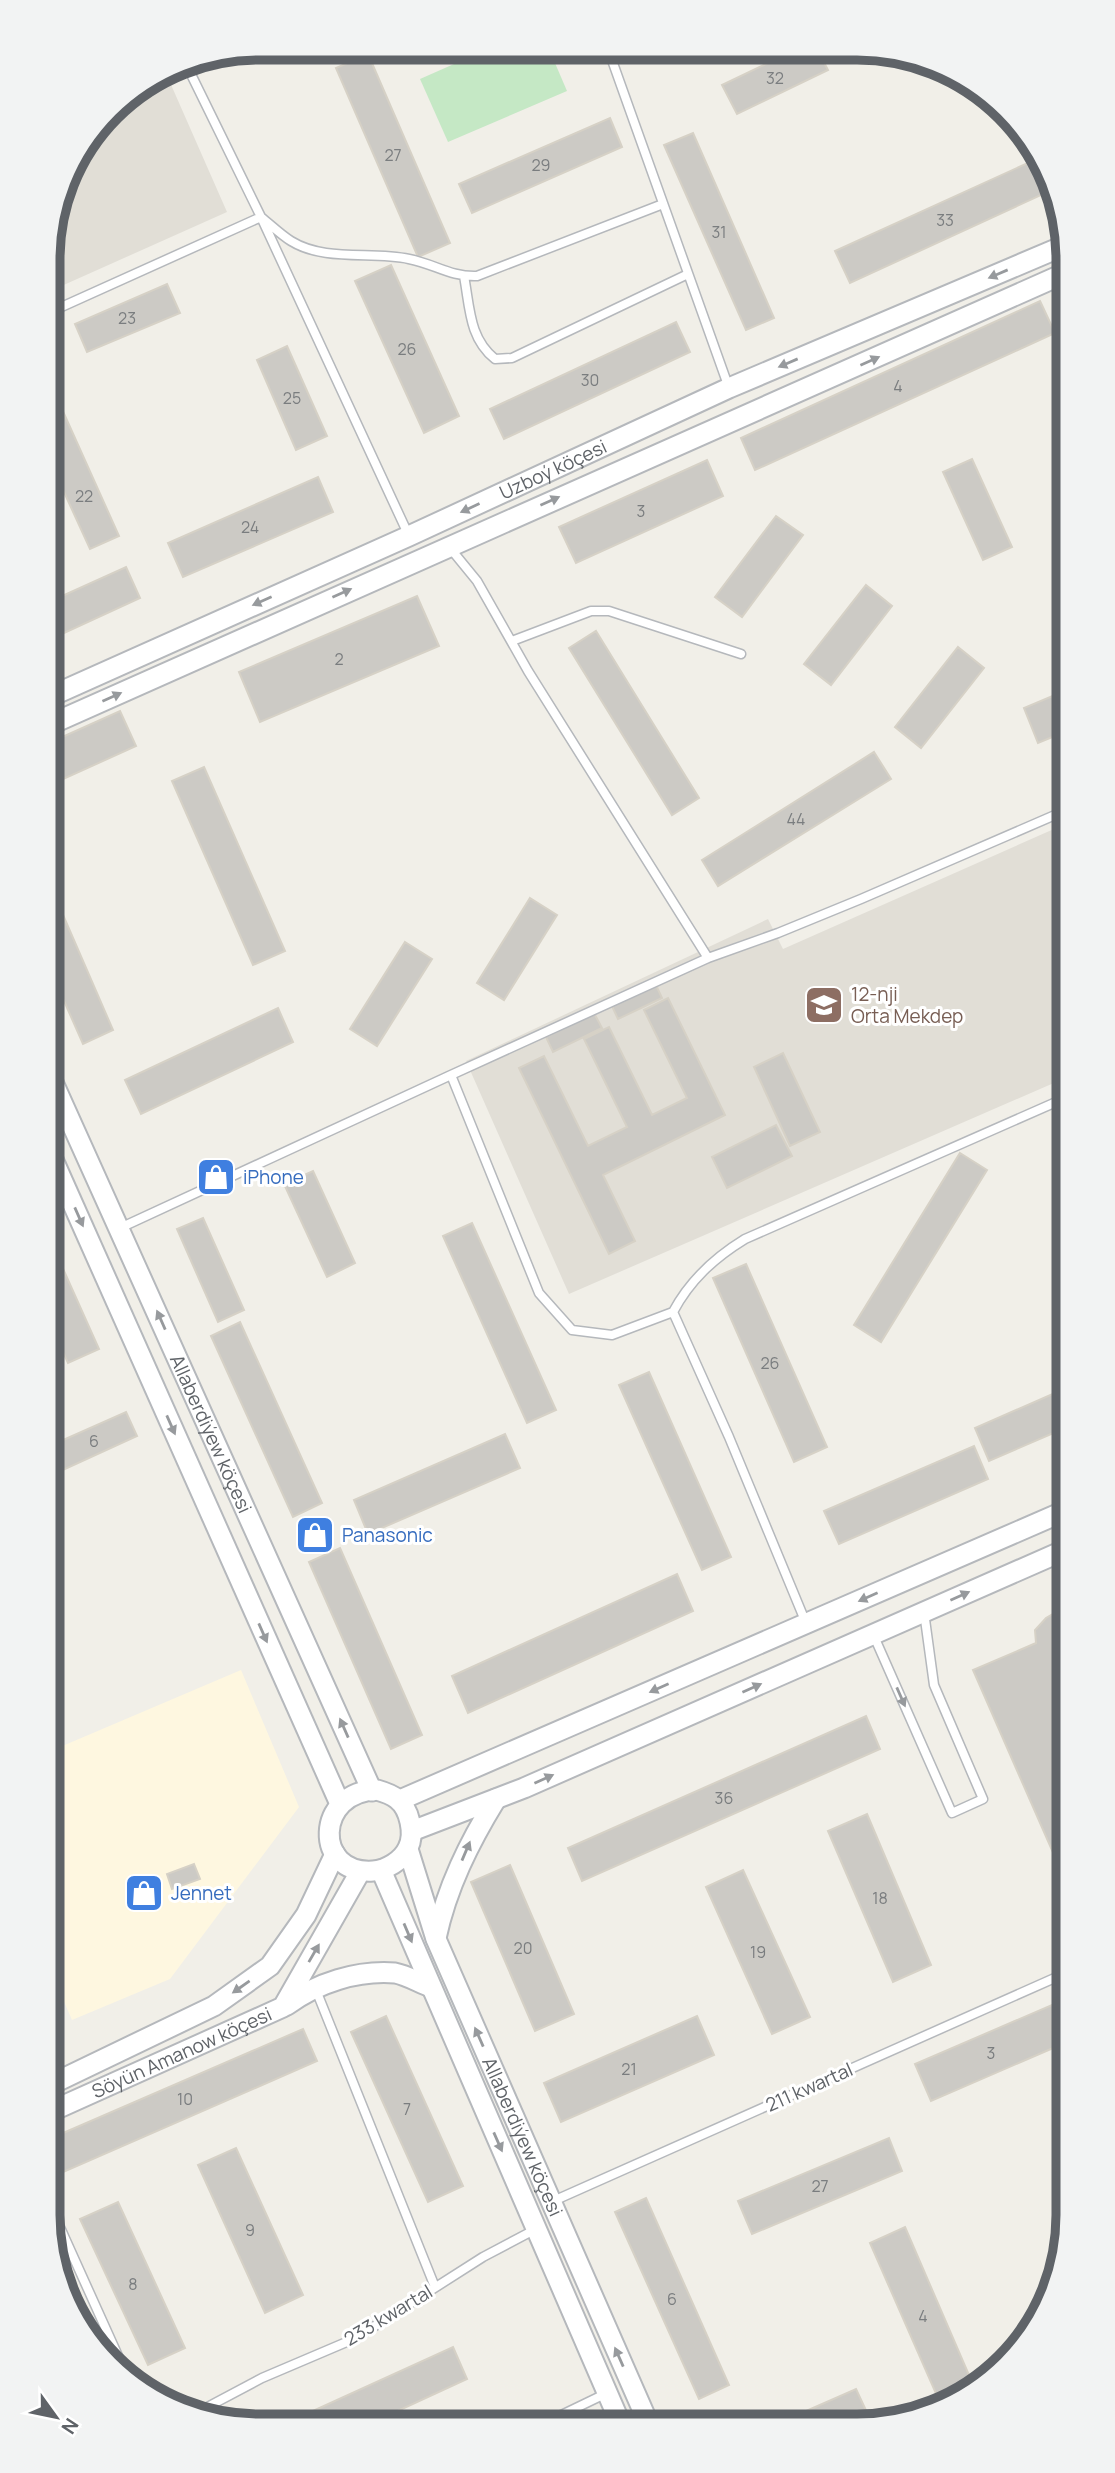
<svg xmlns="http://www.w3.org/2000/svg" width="1115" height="2473" viewBox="0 0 1115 2473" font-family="Manrope,sans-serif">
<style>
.commercial{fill:#fef7e0}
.education{fill:#e1ded6}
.green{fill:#c5e8c5}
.building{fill:#cccac5;stroke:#d6d1c6;stroke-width:2}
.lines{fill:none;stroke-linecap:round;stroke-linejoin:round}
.service-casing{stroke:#b5b8bc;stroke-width:11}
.tertiary-casing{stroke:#b5b8bc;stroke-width:23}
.service{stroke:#fff;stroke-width:8}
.tertiary{stroke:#fff;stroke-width:19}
.oneway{fill:#979a9d}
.labels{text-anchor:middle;stroke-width:6;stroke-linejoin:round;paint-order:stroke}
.number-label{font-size:16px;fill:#7a7d7f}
.street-label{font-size:19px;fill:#5f6368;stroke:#fff}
.education-label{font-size:19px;fill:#785e54;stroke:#fff;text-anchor:start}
.shop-label{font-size:19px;fill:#366cbe;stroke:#fff;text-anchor:start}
.rim{fill:none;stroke:#5f6368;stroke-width:9}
</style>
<rect width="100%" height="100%" fill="#f1efe8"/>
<path class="commercial" d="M241,1670L299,1807L170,1979L72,2020L59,1990L54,1992L53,1750Z"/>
<path class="education" d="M165,71L227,212L48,292V244L69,166L119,100Z
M1063,825V1079L569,1294L466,1061L768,919L783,949Z"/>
<path class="green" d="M488,49H549L567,91L448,142L420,79Z"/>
<path class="building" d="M793,51H818L828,70L737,114L722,85Z
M368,54L450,243L418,257L336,68Z
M610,118L622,147L472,213L459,184Z
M693,133L774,318L746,330L664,145Z
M1041,157L1054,189L850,283L835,251Z
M391,265L459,416L424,433L355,281Z
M167,284L180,313L87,352L75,324Z
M1040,301L1055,333L755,470L741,438Z
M676,322L690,352L504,439L490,409Z
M287,346L327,436L296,450L257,360Z
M48,378L119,536L90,549L48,457Z
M972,459L1012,547L983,560L943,472Z
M707,460L723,496L576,563L559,527Z
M318,477L333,512L183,577L168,543Z
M776,516L803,535L742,617L715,597Z
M126,567L140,598L49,640V602Z
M866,585L892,606L831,685L804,664Z
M417,596L439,646L260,722L239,672Z
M596,631L699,798L672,815L569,648Z
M958,647L984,668L921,748L895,727Z
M1062,692V733L1038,743L1024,708Z
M120,711L136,746L50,785L49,743Z
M874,752L891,779L718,886L702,860Z
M204,767L285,951L253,965L172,781Z
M50,885L113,1030L83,1044L50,969Z
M530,898L557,915L504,1000L477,983Z
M405,942L432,959L377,1046L350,1029Z
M655,983L662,998L618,1019L611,1004Z
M668,998L725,1115L603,1175L635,1241L609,1254L519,1068L544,1056L588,1146L627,1127L584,1039L609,1027L652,1115L687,1098L644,1010Z
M278,1008L293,1042L141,1114L125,1080Z
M594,1013L602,1028L553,1052L546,1037Z
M783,1053L820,1132L790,1146L754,1067Z
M776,1125L792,1156L727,1188L712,1157Z
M960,1153L987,1170L881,1342L854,1325Z
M313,1171L355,1263L327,1277L284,1184Z
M203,1218L244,1310L218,1322L177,1229Z
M472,1223L556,1410L527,1423L443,1236Z
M56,1253L99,1349L68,1363L51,1326V1255Z
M746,1264L827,1447L794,1462L713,1278Z
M240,1322L322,1503L293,1517L211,1336Z
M649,1372L731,1557L702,1570L619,1385Z
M1064,1389L1065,1428L989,1461L975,1428Z
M126,1412L137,1436L52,1475V1445Z
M505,1434L520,1468L368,1534L354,1500Z
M974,1446L988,1479L839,1544L824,1511Z
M340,1548L422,1735L391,1749L309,1562Z
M677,1574L693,1611L468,1713L452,1676Z
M1065,1607L1066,1860L1058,1864L973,1670L1036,1643L1035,1630L1046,1618Z
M866,1716L880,1749L582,1881L568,1848Z
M867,1814L931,1965L893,1982L828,1831Z
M194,1864L200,1879L172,1889L167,1874Z
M510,1865L574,2014L535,2031L471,1882Z
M743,1870L810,2017L772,2034L706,1887Z
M1066,1999L1067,2042L931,2101L915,2064Z
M386,2016L463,2186L428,2202L351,2032Z
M697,2016L714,2055L561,2122L544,2083Z
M303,2029L317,2061L61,2173L54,2158V2137Z
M889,2138L902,2171L752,2234L738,2201Z
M236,2148L303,2295L265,2313L198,2165Z
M646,2198L729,2385L699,2399L615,2212Z
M118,2202L185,2348L148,2365L80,2219Z
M905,2227L975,2389L941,2405L870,2243Z
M55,2264L88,2338L83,2331L55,2269Z
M453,2347L467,2379L376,2421H291Z
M856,2389L870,2419H788Z"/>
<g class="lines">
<defs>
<path id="service" d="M608,49L729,388
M185,62L261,217L409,536
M464,276C470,308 469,338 495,359L512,358L688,274
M48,313L261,217C271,225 280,234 291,241C325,262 371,251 409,259C435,264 450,277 477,276L663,204
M450,548L477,581L528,671L708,958
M512,641L591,611H609L741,654
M451,1075L708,958L778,933L861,899L1062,812
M120,1228L451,1075L539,1293L572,1330L612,1335L673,1312L729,1437L806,1623
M673,1312C690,1280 714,1258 745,1239L1063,1099
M873,1634L952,1813L983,1799L934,1685L924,1612
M316,1990L435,2287
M551,2202L1066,1973
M54,2214L128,2378
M198,2412L262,2378L356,2338L483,2257L536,2229
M551,2420L607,2393"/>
<g id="tertiary">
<path id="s1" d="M49,697L409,536L729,388L1061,247"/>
<path d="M49,725L1061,275"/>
<path id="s2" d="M51,1078L372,1791"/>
<path d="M51,1155L340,1804"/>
<path d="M377,1790C384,1792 391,1794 397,1799C410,1809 415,1834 408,1848C402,1861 386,1870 373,1871C313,1875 315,1791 377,1790Z"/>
<path d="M400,1800L1065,1511"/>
<path d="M412,1831L524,1788L1065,1550"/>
<path id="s3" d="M408,1849L436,1939L647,2420"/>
<path d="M381,1870L619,2420"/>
<path d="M436,1938C447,1887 469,1843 496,1799"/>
<path d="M287,2005C317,1983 357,1970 395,1973C406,1975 420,1983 431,1987"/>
<path d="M54,2083L214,2006L270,1966L306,1915L335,1854"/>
<path id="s4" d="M54,2110L283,2007L360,1872"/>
</g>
</defs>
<use href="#service" class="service-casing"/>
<use href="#tertiary" class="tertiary-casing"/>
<use href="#service" class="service"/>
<use href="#tertiary" class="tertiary"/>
</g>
<defs><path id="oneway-solid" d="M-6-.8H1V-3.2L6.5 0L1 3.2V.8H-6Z" transform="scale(1.75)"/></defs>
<g class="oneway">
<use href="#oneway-solid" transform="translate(998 274) rotate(157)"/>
<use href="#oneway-solid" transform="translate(870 361) rotate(-24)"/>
<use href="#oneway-solid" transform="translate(788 363) rotate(157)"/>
<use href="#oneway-solid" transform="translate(550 501) rotate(-24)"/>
<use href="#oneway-solid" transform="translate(470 508) rotate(155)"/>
<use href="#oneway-solid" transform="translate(342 593) rotate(-24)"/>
<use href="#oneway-solid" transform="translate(262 601) rotate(156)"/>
<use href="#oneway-solid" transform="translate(112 697) rotate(-24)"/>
<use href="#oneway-solid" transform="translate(79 1217) rotate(66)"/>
<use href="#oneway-solid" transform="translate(161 1320) rotate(-114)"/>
<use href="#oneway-solid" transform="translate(171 1425) rotate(66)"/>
<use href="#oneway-solid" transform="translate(960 1596) rotate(-24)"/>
<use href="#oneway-solid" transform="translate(868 1597) rotate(156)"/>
<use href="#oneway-solid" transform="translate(263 1633) rotate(66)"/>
<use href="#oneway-solid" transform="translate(659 1688) rotate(156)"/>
<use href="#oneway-solid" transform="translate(752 1688) rotate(-24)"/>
<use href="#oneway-solid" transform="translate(901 1697) rotate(66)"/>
<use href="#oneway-solid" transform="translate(344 1728) rotate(-114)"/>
<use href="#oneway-solid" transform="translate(544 1779) rotate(-24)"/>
<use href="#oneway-solid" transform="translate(466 1851) rotate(-67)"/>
<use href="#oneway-solid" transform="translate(408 1933) rotate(67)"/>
<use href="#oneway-solid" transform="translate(314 1953) rotate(-60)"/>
<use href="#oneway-solid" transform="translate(241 1987) rotate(145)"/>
<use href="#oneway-solid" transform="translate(479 2037) rotate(-114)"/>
<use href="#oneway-solid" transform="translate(498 2142) rotate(66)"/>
<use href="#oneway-solid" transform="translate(619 2357) rotate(-114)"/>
</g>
<defs>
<symbol id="school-square" viewBox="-11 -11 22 22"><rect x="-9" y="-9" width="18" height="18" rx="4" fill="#8d6e63" stroke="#fff"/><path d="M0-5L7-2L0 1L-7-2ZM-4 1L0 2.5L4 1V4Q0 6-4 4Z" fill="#fff"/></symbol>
<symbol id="shop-square" viewBox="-11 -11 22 22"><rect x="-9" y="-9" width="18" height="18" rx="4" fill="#3f7fe0" stroke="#fff"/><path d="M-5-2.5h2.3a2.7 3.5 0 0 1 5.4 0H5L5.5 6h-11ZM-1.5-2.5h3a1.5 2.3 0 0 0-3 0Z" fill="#fff"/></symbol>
</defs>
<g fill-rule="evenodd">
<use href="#school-square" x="802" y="983" width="44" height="44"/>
<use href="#shop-square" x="194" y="1155" width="44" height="44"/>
<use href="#shop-square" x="293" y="1513" width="44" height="44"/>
<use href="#shop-square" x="122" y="1871" width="44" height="44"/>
</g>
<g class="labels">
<g class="number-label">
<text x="775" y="84">32</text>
<text x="393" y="161">27</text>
<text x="541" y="171">29</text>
<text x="945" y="226">33</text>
<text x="719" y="238">31</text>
<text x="127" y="324">23</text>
<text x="407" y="355">26</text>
<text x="590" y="386">30</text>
<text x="898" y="392">4</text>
<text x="292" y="404">25</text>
<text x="84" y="502">22</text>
<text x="641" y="517">3</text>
<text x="250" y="533">24</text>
<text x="339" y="665">2</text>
<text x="796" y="825">44</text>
<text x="770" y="1369">26</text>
<text x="94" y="1447">6</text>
<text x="724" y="1804">36</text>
<text x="880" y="1904">18</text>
<text x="523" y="1954">20</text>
<text x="758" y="1958">19</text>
<text x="991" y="2059">3</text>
<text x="629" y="2075">21</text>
<text x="185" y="2105">10</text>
<text x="407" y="2115">7</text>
<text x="820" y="2192">27</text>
<text x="250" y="2236">9</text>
<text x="133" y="2290">8</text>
<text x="672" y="2305">6</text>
<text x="923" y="2322">4</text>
</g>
<g class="street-label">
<text dy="7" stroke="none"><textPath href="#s1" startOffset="553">Uzboý köçesi</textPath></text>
<text dy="7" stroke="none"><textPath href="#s2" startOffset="390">Allaberdiýew köçesi</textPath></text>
<text dy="7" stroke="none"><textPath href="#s4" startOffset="140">Söyün Amanow köçesi</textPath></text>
<text transform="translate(809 2087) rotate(-24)" y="7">211 kwartal</text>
<text dy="7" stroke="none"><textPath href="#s3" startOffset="310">Allaberdiýew köçesi</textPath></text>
<text transform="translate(388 2315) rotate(-31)" y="7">233 kwartal</text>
</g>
<g class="education-label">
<text x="851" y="1001">12-nji<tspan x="851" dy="22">Orta Mekdep</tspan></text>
</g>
<g class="shop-label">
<text x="243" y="1184">iPhone</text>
<text x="342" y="1542">Panasonic</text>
<text x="171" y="1900">Jennet</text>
</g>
</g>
<path d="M0 0H1115V2473H0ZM259 60H857A199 199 0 0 1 1056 259V2215A199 199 0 0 1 857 2414H259A199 199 0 0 1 60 2215V259A199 199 0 0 1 259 60Z" fill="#f2f3f3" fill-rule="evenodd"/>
<path class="rim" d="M259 60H857A199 199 0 0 1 1056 259V2215A199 199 0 0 1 857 2414H259A199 199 0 0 1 60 2215V259A199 199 0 0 1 259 60Z"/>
<g transform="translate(56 2417) rotate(123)" stroke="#ffffff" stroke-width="5" paint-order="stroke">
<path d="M0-5L12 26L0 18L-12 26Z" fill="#5f6368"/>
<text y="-10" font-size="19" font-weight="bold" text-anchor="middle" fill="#5f6368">N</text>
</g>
</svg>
